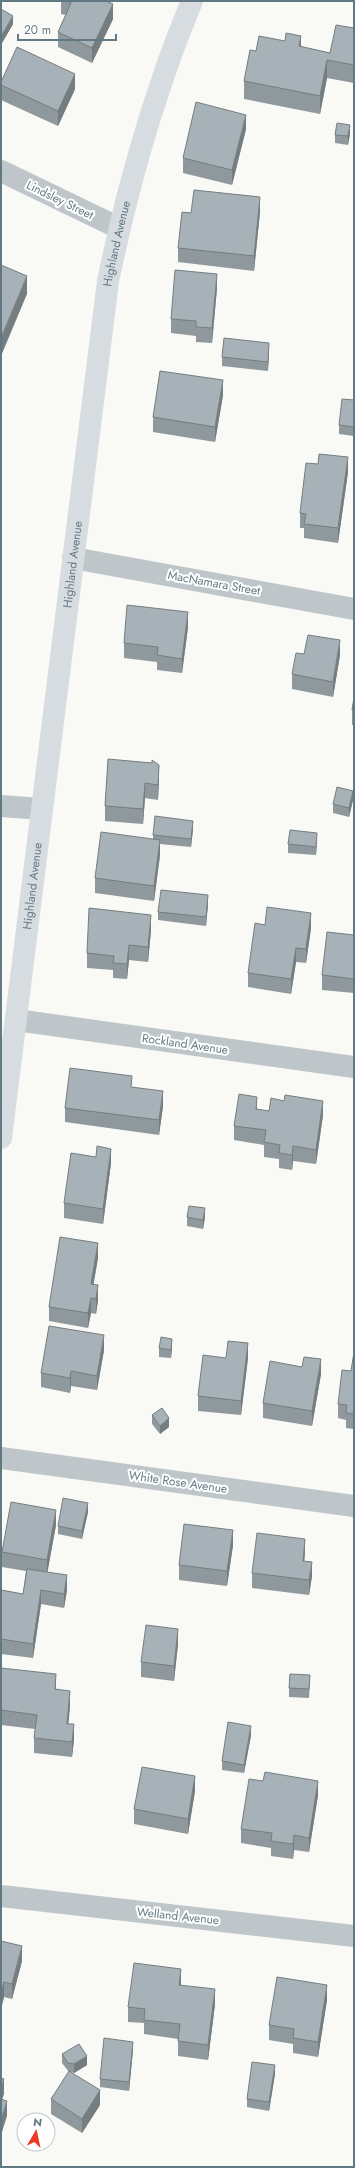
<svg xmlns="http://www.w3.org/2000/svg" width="355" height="2168" viewBox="0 0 355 2168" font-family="Jost,sans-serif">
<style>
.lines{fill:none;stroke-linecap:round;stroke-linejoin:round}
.minor{stroke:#bfc6c9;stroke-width:22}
.secondary{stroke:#d6dcdf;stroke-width:22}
.wall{fill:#8f999d}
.shaded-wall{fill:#747d80}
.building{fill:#a6b2b7;stroke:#747d80}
.labels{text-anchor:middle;stroke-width:4;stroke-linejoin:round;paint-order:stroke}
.street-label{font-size:12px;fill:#627983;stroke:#fff}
</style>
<rect width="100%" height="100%" fill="#f9f9f6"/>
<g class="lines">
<path class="minor" d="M1,171L119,228
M73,558L354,609
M1,806L42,809
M16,1020L354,1067
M1,1458L354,1506
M1,1896L354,1936"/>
<path class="secondary" id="s1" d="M1,1138L108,281C128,185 154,92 192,1"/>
</g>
<path class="wall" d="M61,1H106L113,19L92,63L58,47V32L66,15L61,14Z
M1,9L13,24L2,43H1Z
M354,28V83L327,78L320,114L244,99V81L256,51L301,47L330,53Z
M1,82L75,89L58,126L1,100Z
M246,129L232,185L183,173V158Z
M350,134L348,145L335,143V135Z
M260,212L254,271L178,262V248L191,213Z
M217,288L212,343L196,342V336L171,333V319Z
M269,351L268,371L222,366V357Z
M223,395L215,442L153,432V417Z
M354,400V436L339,434V425Z
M348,472L338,543L304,538V528H300V513Z
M188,627L182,673L157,670V662L124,658V643Z
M304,654L340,655L333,697L292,689V674Z
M354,697V725H352V710Z
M108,759L159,779L158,800L145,798L143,824L105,821V806Z
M353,800L349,817L333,813V804Z
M193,829L191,847L160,844V855L154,901L95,893V878L153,839V835Z
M317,841L316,855L288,853V844Z
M208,904L206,926L158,920V912Z
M265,925L311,928L306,963L296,962L291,994L248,987V973Z
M151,930L148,962L129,960L127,979L113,978V970L87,968V953Z
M354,935V993L322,990V975Z
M132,1087L163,1106L159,1135L65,1122V1108Z
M257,1109L269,1111L323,1115L316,1164L293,1161L292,1170L279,1168V1159L264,1157V1145L234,1140V1126Z
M111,1163L103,1224L64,1218V1203Z
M187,1217H205L203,1229L187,1226Z
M98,1258L93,1285L98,1300L96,1314L91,1313L88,1328L49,1321V1307Z
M159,1348H172L171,1358L159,1357Z
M104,1350L97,1390L71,1386L70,1393L41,1387V1373Z
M354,1352V1429L346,1428V1420L338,1418V1404L351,1371Z
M226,1358H248L241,1415L198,1411V1396Z
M302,1367L321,1374L312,1426L263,1418V1403Z
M152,1415L169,1427L160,1434L152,1424Z
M88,1512L82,1539L58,1534V1526Z
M56,1525L47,1572L67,1590L64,1608L41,1604L33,1658L1,1654V1590L23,1594L26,1571L2,1567V1552Z
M233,1545L227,1586L179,1580V1565Z
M305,1553L304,1561L312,1576L309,1595L252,1588V1573Z
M178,1644L174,1681L141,1677V1662Z
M1,1668L56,1689L70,1706L68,1724L74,1739L72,1757L34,1753V1738L35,1729L1,1725Z
M310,1683L309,1698L289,1697V1688Z
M251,1735L244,1773L222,1770V1761Z
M195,1791L188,1834L134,1824V1809Z
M318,1795L309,1852L294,1850L293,1859L271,1856V1848L241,1843V1829Z
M1,1941L22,1961L12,1999L4,1997L1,2009Z
M181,1985L215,2004L208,2060L178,2056V2039L144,2034V2023L128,2022V2007Z
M327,2000L318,2057L293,2053V2044L269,2040V2025Z
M133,2050L129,2091L100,2087V2079Z
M62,2054L87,2065L74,2073L71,2072L100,2105L82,2133L51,2114V2099L69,2072L62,2063Z
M275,2074L269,2111L247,2107V2099Z"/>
<path class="shaded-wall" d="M113,4V19L92,63V48Z
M13,16V24L2,43V35Z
M301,36V54L299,46Z
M327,60V78L320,114V96Z
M75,74V89L58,126V111Z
M246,115V129L232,185V170Z
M350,125V134L348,145V136Z
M260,197V212L254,271V256Z
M217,274V288L212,343V328Z
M27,276V294L1,356V338Z
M269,343V351L268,371V362Z
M223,380V395L215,442V427Z
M348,457V472L338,543V528Z
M188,612V627L182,673V659Z
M340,640V655L333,697V682Z
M159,765V779L158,800V785Z
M145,783V798L143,824V809Z
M353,791V800L349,817V808Z
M193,821V829L191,847V839Z
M317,833V841L316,855V847Z
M160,840V855L154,901V886Z
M208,895V904L206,926V917Z
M311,913V928L306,963V949Z
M151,915V930L148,962V947Z
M129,945V960L127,979V964Z
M296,948V962L291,994V979Z
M163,1091V1106L159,1135V1120Z
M257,1097V1112L256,1109Z
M323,1101V1115L316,1164V1150Z
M293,1146V1161L292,1170V1155Z
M111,1149V1163L103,1224V1209Z
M205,1208V1217L203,1229V1220Z
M98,1243V1258L91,1299V1284Z
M98,1285V1300L96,1314V1299Z
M91,1298V1313L88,1328V1313Z
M104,1335V1350L97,1390V1376Z
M172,1339V1348L171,1358V1350Z
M248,1343V1358L241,1415V1401Z
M321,1359V1374L312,1426V1411Z
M71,1371V1386L70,1393V1378Z
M169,1418V1427L160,1434V1426Z
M88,1503V1512L82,1539V1531Z
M56,1510V1525L47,1575V1560Z
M233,1530V1545L227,1586V1571Z
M305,1539V1553L303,1575V1561Z
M312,1562V1576L309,1595V1580Z
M67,1575V1590L64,1608V1594Z
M41,1590V1604L33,1658V1644Z
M178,1629V1644L174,1681V1666Z
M56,1674V1688L55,1704V1689Z
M70,1691V1706L67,1739V1724Z
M74,1724V1739L72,1757V1742Z
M251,1726V1735L244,1773V1765Z
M195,1776V1791L188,1834V1819Z
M318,1781V1795L309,1852V1838Z
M294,1835V1850L293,1859V1844Z
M22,1946V1961L12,1999V1984Z
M181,1969V1984L179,1999V1985Z
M4,1982V1997L1,2009V1994Z
M327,1985V2000L318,2057V2042Z
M215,1989V2004L208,2060V2045Z
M133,2042V2050L129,2091V2082Z
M87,2056V2065L74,2073V2064Z
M275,2065V2074L269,2111V2102Z
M4,2079V2094L1,2103V2089Z
M100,2090V2105L82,2133V2119Z
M7,2101V2116L1,2135V2120Z"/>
<path class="building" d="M66,1H106L113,4L92,48L58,32L71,3Z
M1,9L13,16L2,35L1,34Z
M336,25L354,28V65L327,60L320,96L244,81L250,50L256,51L259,36L285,41L286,33L301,36L299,46L330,53Z
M17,47L75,74L58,111L1,85V82Z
M196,102L246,115L232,170L183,158Z
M337,123L350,125L348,136L335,135Z
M194,190L260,197L254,256L178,248L182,212L191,213Z
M1,265L27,276L1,338Z
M175,270L217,274L212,328L196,327V321L171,319Z
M224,338L269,343L268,362L222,357Z
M160,371L223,380L215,427L153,417Z
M342,399L354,400V427L339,425Z
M319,454L348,457L338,528L304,524L306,514L300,513L306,463L318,464Z
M127,605L188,612L182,659L157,655L158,647L124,643Z
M308,635L340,640L333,682L292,674L296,653L304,654Z
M354,697V710H352Z
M108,759L152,763V760L159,765L158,785L145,783L143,809L105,806Z
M337,787L353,791L349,808L333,804Z
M155,816L193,821L191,839L153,835Z
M290,830L317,833L316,847L288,844Z
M101,832L160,840L154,886L95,878Z
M161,890L208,895L206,917L158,912Z
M267,907L311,913L306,949L296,948L291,979L248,973L255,923L265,925Z
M89,908L151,915L148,947L129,945L127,964L113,963L114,956L87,953Z
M327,932L354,935V979L322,975Z
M70,1068L132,1076L131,1087L163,1091L159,1120L65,1108Z
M239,1094L257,1097L256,1109L269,1111L271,1098L284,1101L285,1095L323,1101L316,1150L293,1146L292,1155L279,1153L280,1145L264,1142L266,1130L234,1126Z
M97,1146L111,1149L103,1209L64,1203L71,1153L96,1157Z
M189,1206L205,1208L203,1220L187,1217Z
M60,1237L98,1243L91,1284L98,1285L96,1299L91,1298L88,1313L49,1307Z
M49,1326L104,1335L97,1376L71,1371L70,1378L41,1373Z
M161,1337L172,1339L171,1350L159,1348Z
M228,1341L248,1343L241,1401L198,1396L203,1355L226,1358Z
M354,1352V1414L346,1413L347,1405L338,1404L342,1370L351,1371Z
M304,1357L321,1359L312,1411L263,1403L270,1361L302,1367Z
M162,1408L169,1418L160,1426L152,1415Z
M63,1498L88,1503L82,1531L58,1526Z
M11,1502L56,1510L47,1560L2,1552Z
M184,1524L233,1530L227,1571L179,1565Z
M257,1533L305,1539L303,1561L312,1562L309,1580L252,1573Z
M27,1569L67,1575L64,1594L41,1590L33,1644L1,1639V1590L23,1594Z
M146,1625L178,1629L174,1666L141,1662Z
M1,1668L56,1674L55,1689L70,1691L67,1724H74L72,1742L34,1738L37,1715L1,1710Z
M290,1674L310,1675L309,1689L289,1688Z
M228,1722L251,1726L244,1765L222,1761Z
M142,1767L195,1776L188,1819L134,1809Z
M265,1772L318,1781L309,1838L294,1835L293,1844L271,1841L272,1833L241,1829L249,1779L263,1781Z
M1,1941L22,1946L12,1984L4,1982L1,1994Z
M134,1963L181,1969L179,1985L215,1989L208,2045L178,2041L180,2024L144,2020L145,2009L128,2007Z
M277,1977L327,1985L318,2042L293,2038L294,2029L269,2025Z
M104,2038L133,2042L129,2082L100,2079Z
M79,2044L87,2056L74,2064L68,2063L62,2054Z
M252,2062L275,2065L269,2102L247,2099Z
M69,2071L100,2090L82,2119L51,2099Z
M1,2078L4,2079L1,2089Z
M1,2099L7,2101L1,2120Z"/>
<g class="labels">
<g class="street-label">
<text transform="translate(60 200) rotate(26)" y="4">Lindsley Street</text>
<text dy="4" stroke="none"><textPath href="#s1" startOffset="902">Highland Avenue</textPath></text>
<text dy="4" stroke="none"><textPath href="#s1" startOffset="578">Highland Avenue</textPath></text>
<text transform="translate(214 583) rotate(10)" y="4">MacNamara Street</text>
<text dy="4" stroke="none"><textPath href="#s1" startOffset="254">Highland Avenue</textPath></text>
<text transform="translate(185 1044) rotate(8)" y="4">Rockland Avenue</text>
<text transform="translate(178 1482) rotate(8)" y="4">White Rose Avenue</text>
<text transform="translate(178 1916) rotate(6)" y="4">Welland Avenue</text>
</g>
</g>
<rect width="355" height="2168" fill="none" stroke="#627983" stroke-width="4"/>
<g transform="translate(36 2132) rotate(9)"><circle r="19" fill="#ffffff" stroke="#c0c9cd"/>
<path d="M0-3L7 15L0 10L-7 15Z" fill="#ed3822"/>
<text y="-6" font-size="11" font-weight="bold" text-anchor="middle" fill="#627983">N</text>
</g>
<path d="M18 34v6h98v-6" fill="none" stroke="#627983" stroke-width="2"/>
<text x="24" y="34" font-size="12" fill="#627983" stroke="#ffffff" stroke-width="3" paint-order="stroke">20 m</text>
</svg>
